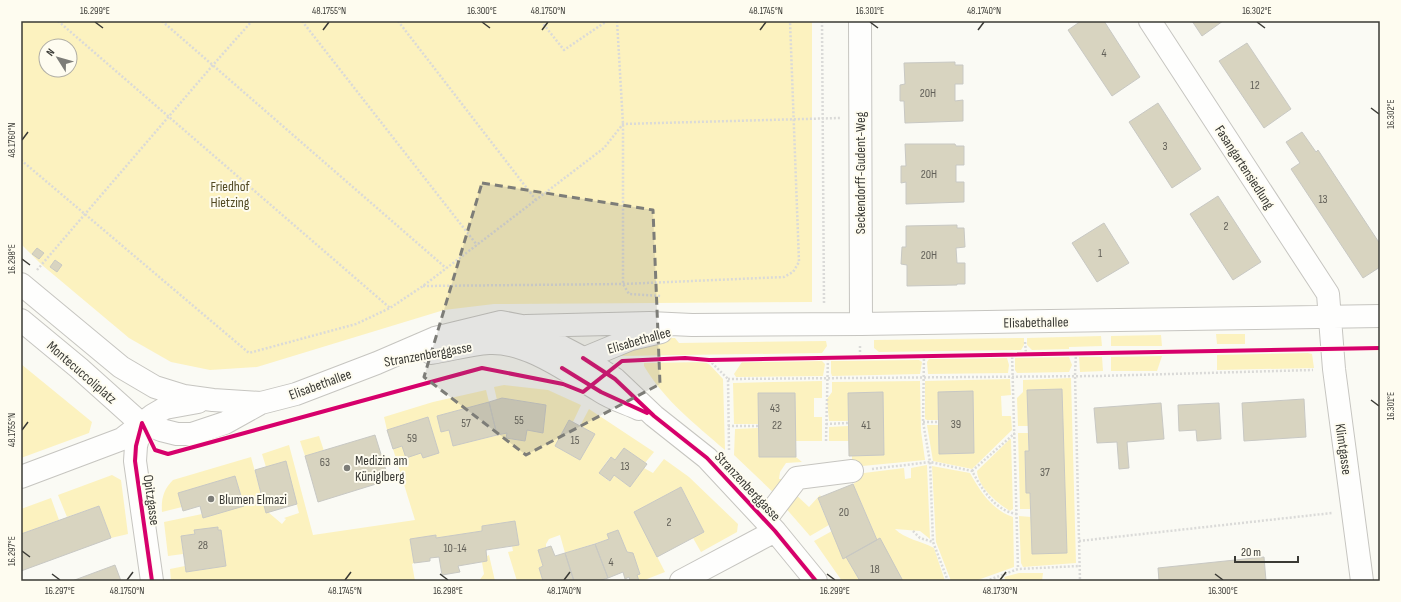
<svg xmlns="http://www.w3.org/2000/svg" width="1401" height="602" viewBox="0 0 1401 602" font-family="'Sofia Sans Condensed',sans-serif">
<style>
.green{fill:#fcf2bf;fill-rule:evenodd}
.building{fill:#d8d4c0;stroke:#c8c8c3}
.lines{fill:none;stroke-linecap:round;stroke-linejoin:round}
.minor-casing{stroke:#c6c5c0;stroke-width:24}
.path{stroke:#dadad8;stroke-width:2.5;stroke-dasharray:2 2;stroke-linecap:butt}
.minor{stroke:#fefefd;stroke-width:22}
.cycleway-casing{stroke:#fefcf0;stroke-width:6}
.cycleway{stroke:#d6006c;stroke-width:4}
.marked{fill:#7d7d78;fill-opacity:0.2;stroke:#7d7d78;stroke-width:3;stroke-dasharray:8 5;stroke-linejoin:round}
.ticks{fill:none;stroke:#3a3a35;stroke-width:1.5}
.poi-dot{fill:#7d7d78;stroke:#fefcf0;stroke-width:1.5}
.labels{text-anchor:middle;stroke-width:4;stroke-linejoin:round;paint-order:stroke}
.number-label{font-size:12px;fill:#626058}
.street-label{font-size:14px;fill:#3a3a35;stroke:#fefcf0}
.park-label{font-size:14px;fill:#514923;stroke:#fefcf0}
.poi-label{font-size:14px;fill:#3a3a35;stroke:#fefcf0;text-anchor:start}
.neatline{fill:none;stroke:#3a3a35;stroke-width:1.5}
.ticks-label{font-size:10px;text-anchor:middle;fill:#3a3a35}
</style>
<rect width="100%" height="100%" fill="#fafaf4"/>
<path class="green" d="M21,21H812V302L494,304L444,310L257,367L210,370L171,362L129,338L42,265L21,244ZM46,46H70V70H46Z
M1216,334H1245V344H1217Z
M1161,335L1162,346H1111V336Z
M1101,336L1102,346L1069,347V349L1032,350L1027,345V338Z
M658,338H675L679,343L826,341L827,346L822,353L620,356Z
M1024,338V345L1021,350L879,352L874,348V340Z
M1308,353L1312,354L1314,368L1217,370V355Z
M1162,356L1157,371H1111V357Z
M1069,357L1072,365L1069,372L1017,373L1015,370V358Z
M1079,357H1102L1103,371L1080,372Z
M1007,358L1009,365L1008,373L928,374L927,362L929,359Z
M919,360L922,362L920,374L832,376L831,373V361Z
M822,361L825,364L823,376L736,377L734,374L742,362Z
M705,362L710,365L723,379L725,450C695,424 664,400 644,366V363Z
M21,364L92,422L89,433L21,458Z
M1071,378L1076,563L1023,567L1021,563L1019,516L1031,517L1028,426H1018L1017,398L1023,392V380Z
M1010,379L1011,395L1001,396L1002,416H1011L1012,430L972,469L933,461L927,425H938L939,454L974,453L973,392H938V420H927L925,419V381Z
M822,381V398H814V417H822V441H796L795,393H758L759,424H734L733,383Z
M920,381L921,431L925,460L852,467V456L884,455L883,392L848,393V421H829L827,399L832,392V382Z
M504,385L548,390L581,405L573,422L569,420L555,446L580,460L595,434L580,426L589,409L654,452L645,463L624,448L615,460L610,457L599,473L609,481L614,475L630,487L644,468L653,473L664,459L689,477L738,524L737,532L701,552L693,538L704,532L681,487L634,512L665,572L642,581H639L637,575L640,573L633,554L627,552L618,530L607,534L609,539L565,553L560,535L549,539L546,544V547L538,550L543,566L539,568L543,581H517L508,552L513,551L512,546L519,544L515,521L482,526V531L436,538V535L410,539L414,563L412,564L415,581H171L170,569L185,566L186,572L226,566L221,530L194,531L195,534L181,536L183,554L168,556L164,522L202,514L204,518L244,505L235,476L178,493L182,507L162,512C161,498 164,489 173,480L251,457L266,512H268L282,524L286,519L284,518L299,513L286,462L266,467L262,454L289,445L313,535L415,520L393,449L402,446L421,453L423,458L439,453L428,417L387,430L384,417L433,402L486,390L489,402L437,416L441,432L449,430L453,446L507,433L506,438L525,441L527,430L543,433L546,405L502,398L497,400L494,387Z
M848,426L849,441H829V427Z
M758,428L759,457H796L802,462L786,463L780,472L779,479H792L777,496L734,455L735,429Z
M1018,433H1029V451L1025,452L1026,493H1030L1031,509H1020Z
M319,436L324,451L305,456L300,441Z
M1010,439H1011L1013,509L1010,511C997,503 978,487 977,471Z
M927,465L930,539L920,531L895,529C905,539 921,541 934,548L945,581H903L877,540L853,484L856,482V474L904,468L905,479L911,478V468Z
M932,466L970,473C980,491 992,510 1013,517L1014,567L975,581H951L936,542Z
M112,475L121,480L128,534L111,538L99,506L67,517L58,495Z
M794,493L809,507L820,495L821,497L818,499L829,525L810,536L783,505Z
M51,498L59,520L21,534V509Z
M832,531L860,581H842L814,541Z
M489,555L495,581H479L484,574L482,562L487,561V556Z
M1019,573H1043L1042,581H1006L1004,577Z"/>
<path class="building" d="M1081,21H1104L1140,77L1112,96L1068,30Z
M1192,21H1223L1202,36Z
M1247,43L1291,109L1264,128L1219,61Z
M955,62V65H963V84H955V101L963,100V121L905,123L904,101H900V85L905,84L904,63Z
M1158,103L1201,169L1172,188L1129,122Z
M1302,132L1316,152L1318,150L1380,244V267L1363,278L1291,169L1300,163L1286,142Z
M905,144H955L956,146H964V165H956V182H964V202L906,204V182L901,183V166H906Z
M1218,196L1261,262L1233,280L1190,214Z
M1104,223L1129,263L1097,282L1072,243Z
M957,225V228H964L965,247L956,248L957,263H965V284H957V285L907,286V265L901,264L902,247H906V226Z
M37,248L44,253L39,259L32,254Z
M55,260L62,265L57,272L50,267Z
M1062,389L1067,553L1032,554L1030,493H1026L1025,451H1029L1027,390Z
M973,391L974,453L939,454L938,392Z
M883,392L884,455L849,456L848,393Z
M758,393H795L796,457H759Z
M502,398L546,405L543,433L527,430L525,441L506,438L507,433L497,435L489,402Z
M1304,399L1306,437L1244,441L1242,403Z
M489,402L497,435L453,446L449,430L441,432L437,416Z
M1161,403L1164,439L1127,442L1129,468L1119,469L1117,442L1097,443L1094,408Z
M1219,403L1221,439L1197,441L1196,430L1179,431L1178,405Z
M428,417L439,453L423,458L421,453L406,458L402,446L393,449L387,430Z
M569,420L595,434L580,460L555,446Z
M375,435L389,480L318,502L305,456Z
M624,448L647,464L630,487L614,475L610,481L599,473L611,457L615,460Z
M286,461L297,504L266,513L255,470Z
M235,476L244,506L203,518L200,506L183,511L178,493Z
M853,484L877,540L843,559L818,498Z
M681,487L704,532L657,557L634,512Z
M99,506L111,538L21,571V534Z
M515,521L519,545L486,550L487,561L458,566L460,572L442,575L439,557L430,558V561L414,563L410,539L436,535V538L482,531V526Z
M218,527V530H221L226,566L186,572L181,536L195,534L194,530Z
M618,530L627,552L633,553L640,574L637,575L639,581H630L629,577L625,579L623,572L608,578L595,544L609,539L607,534Z
M880,538L903,581H860L846,557Z
M595,544L608,578L598,581H574L565,553Z
M551,546L555,556L565,553L574,581H543L539,568L543,566L538,550Z
M1264,557L1266,581H1159L1158,568Z
M115,565L121,581H72Z"/>
<g class="lines">
<defs>
<path id="minor" d="M860,21L861,324
M1150,21L1328,294L1334,369L1362,581
M21,284L121,367L155,387L184,396L213,400L261,403
M21,320L79,368L137,420L161,430L177,434H192L225,423L261,403L296,394L377,363L435,338L501,322L522,326L583,358L615,379L654,416L707,458L775,531L816,581
M526,326L650,323L692,325L861,324L1380,316
M431,353C450,350 470,344 489,343C527,341 568,372 600,391C612,399 626,403 639,409
M573,363L631,339L661,332
M142,423L136,446L135,461L152,581
M21,477L122,439L153,415L165,408L198,402
M765,520L797,478L852,471
M681,581L775,531"/>
</defs>
<use href="#minor" class="minor-casing"/>
<path class="path" d="M58,21L390,308
M162,21L446,268
M302,21L477,245
M398,21L536,200
M541,21L564,50L607,21
M617,21L623,124V284L629,294L661,296
M822,21L824,303
M21,160L249,353L356,324L390,308L423,286L604,148L623,124L840,118
M37,270L213,65L252,21
M423,286L623,284L784,277L793,272L799,262L790,21
M1025,342L1026,353
M1012,353L1018,569
M1076,353L1075,375L1080,581
M924,355L923,422L930,462L933,542L948,581
M860,356V344
M709,360L728,379L729,450
M728,379L1098,376L1313,370
M923,422H938
M826,424L848,423
M728,426H758
M826,441L828,356
M872,469L930,462L972,471C982,489 995,511 1017,514
M972,471L1015,433
M913,531L920,538L933,542
M1079,541L1332,513
M986,581L1018,569L1079,566"/>
<use href="#minor" class="minor"/>
<defs>
<path id="cycleway" d="M583,358L615,379L654,416L707,458L775,531L816,581
M562,368L601,392L647,413
M142,423L155,450L168,454L482,368L563,384L583,392L622,361L685,358L709,360L1380,348
M142,423L136,446L135,461L152,581"/>
</defs>
<use href="#cycleway" class="cycleway-casing"/>
<use href="#cycleway" class="cycleway"/>
</g>
<path class="marked" d="M482,183L653,210L660,384L526,455L424,377Z"/>
<path class="ticks" d="M95,22L103,28M482,22L490,28M870,22L878,28M1257,22L1265,28M323,30L329,22M542,30L548,22M760,30L766,22M978,30L984,22M1371,108L1379,114M22,140L28,132M22,259L30,265M1371,400L1379,406M22,430L28,422M22,551L30,557M52,574L60,580M440,574L448,580M827,574L835,580M1215,574L1223,580M127,580L133,572M345,580L351,572M564,580L570,572M1000,580L1006,572"/>
<g class="poi-dot">
<circle cx="347" cy="468" r="4"/>
<circle cx="211" cy="499" r="4"/>
</g>
<g class="labels">
<g class="number-label">
<text x="1104" y="57">4</text>
<text x="1255" y="89">12</text>
<text x="928" y="97">20H</text>
<text x="1165" y="150">3</text>
<text x="929" y="178">20H</text>
<text x="1323" y="203">13</text>
<text x="1226" y="230">2</text>
<text x="1100" y="257">1</text>
<text x="929" y="259">20H</text>
<text x="775" y="412">43</text>
<text x="519" y="424">55</text>
<text x="466" y="427">57</text>
<text x="956" y="428">39</text>
<text x="777" y="429">22</text>
<text x="866" y="429">41</text>
<text x="412" y="442">59</text>
<text x="575" y="444">15</text>
<text x="325" y="466">63</text>
<text x="625" y="470">13</text>
<text x="1045" y="476">37</text>
<text x="844" y="516">20</text>
<text x="669" y="526">2</text>
<text x="203" y="549">28</text>
<text x="455" y="552">10-14</text>
<text x="611" y="566">4</text>
<text x="875" y="573">18</text>
</g>
<g class="street-label">
<text transform="translate(1245 167) rotate(57)" y="5">Fasangartensiedlung</text>
<text transform="translate(860 173) rotate(-90)" y="5">Seckendorff-Gudent-Weg</text>
<text transform="translate(1036 322) rotate(-1)" y="5">Elisabethallee</text>
<text transform="translate(639 340) rotate(-16)" y="5">Elisabethallee</text>
<text transform="translate(428 354) rotate(-10)" y="5">Stranzenberggasse</text>
<text transform="translate(82 372) rotate(41)" y="5">Montecuccoliplatz</text>
<text transform="translate(320 384) rotate(-20)" y="5">Elisabethallee</text>
<text transform="translate(1344 449) rotate(82)" y="5">Klimtgasse</text>
<text transform="translate(748 486) rotate(47)" y="5">Stranzenberggasse</text>
<text transform="translate(152 500) rotate(82)" y="5">Opitzgasse</text>
</g>
<g class="park-label">
<text x="230" y="191">Friedhof<tspan x="230" dy="16">Hietzing</tspan></text>
</g>
<g class="poi-label">
<text x="355" y="465">Medizin am<tspan x="355" dy="16">Küniglberg</tspan></text>
<text x="219" y="504">Blumen Elmazi</text>
</g>
</g>
<rect width="1401" height="602" fill="none" stroke="#fefcf0" stroke-width="44"/>
<g transform="translate(58 58) rotate(307)"><circle r="19" fill="#fefcf0" stroke="#b0aea5"/>
<path d="M0-3L7 15L0 10L-7 15Z" fill="#7d7d78"/>
<text y="-6" font-size="11" font-weight="bold" text-anchor="middle" fill="#3a3a35">N</text>
</g>
<path d="M1235 556v6h63v-6" fill="none" stroke="#3a3a35" stroke-width="2"/>
<text x="1241" y="556" font-size="12" fill="#3a3a35" stroke="#fefcf0" stroke-width="3" paint-order="stroke">20 m</text>
<rect x="22" y="22" width="1357" height="558" class="neatline"/>
<g class="ticks-label">
<text x="95" y="14">16.299°E</text>
<text x="329" y="14">48.1755°N</text>
<text x="482" y="14">16.300°E</text>
<text x="548" y="14">48.1750°N</text>
<text x="766" y="14">48.1745°N</text>
<text x="870" y="14">16.301°E</text>
<text x="984" y="14">48.1740°N</text>
<text x="1257" y="14">16.302°E</text>
<text transform="translate(1390 114) rotate(-90)" y="4">16.302°E</text>
<text transform="translate(11 140) rotate(-90)" y="4">48.1760°N</text>
<text transform="translate(11 259) rotate(-90)" y="4">16.298°E</text>
<text transform="translate(1390 406) rotate(-90)" y="4">16.301°E</text>
<text transform="translate(11 430) rotate(-90)" y="4">48.1755°N</text>
<text transform="translate(11 551) rotate(-90)" y="4">16.297°E</text>
<text x="60" y="594">16.297°E</text>
<text x="127" y="594">48.1750°N</text>
<text x="345" y="594">48.1745°N</text>
<text x="448" y="594">16.298°E</text>
<text x="564" y="594">48.1740°N</text>
<text x="835" y="594">16.299°E</text>
<text x="1000" y="594">48.1730°N</text>
<text x="1223" y="594">16.300°E</text>
</g>
</svg>
